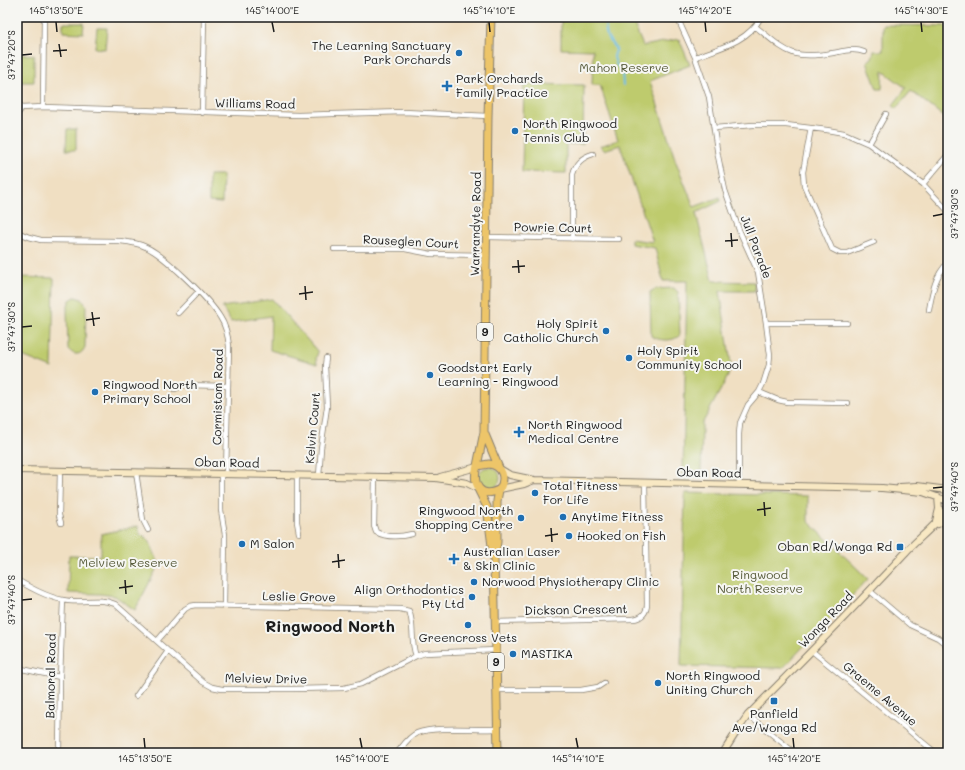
<svg xmlns="http://www.w3.org/2000/svg" width="965" height="770" viewBox="0 0 965 770" font-family="Mali,sans-serif">
<style>
.green{fill:#becb6d;stroke:#6d7444}
.lines{fill:none;stroke-linecap:round;stroke-linejoin:round}
.stream{stroke:#6bbee7;stroke-width:2}
.street-casing{stroke:#867e6f;stroke-width:6}
.secondary-casing{stroke:#867e6f;stroke-width:8}
.primary-casing{stroke:#867e6f;stroke-width:9}
.street{stroke:#fff;stroke-width:4.5}
.secondary{stroke:#f8e8c3;stroke-width:6}
.primary{stroke:#edc569;stroke-width:7}
.ticks{fill:none;stroke:#1c1c1c;stroke-width:1.5}
.poi-dot{fill:#1f6fb2;stroke:#f6f6f2;stroke-width:1.5}
.labels{text-anchor:middle;stroke-width:4;stroke-linejoin:round;paint-order:stroke}
.shield{fill:#f6f6f2;stroke:#5d5d5c;stroke-width:1}
.shield-label{font-size:11px;font-weight:bold;fill:#1c1c1c}
.poi-label{font-size:12px;fill:#1c1c1c;stroke:#f6f6f2;text-anchor:start}
.park-label{font-size:12px;fill:#555938;stroke:#f6f6f2}
.street-label{font-size:12px;fill:#1c1c1c;stroke:#f6f6f2}
.district-label{font-size:16px;font-weight:bold;fill:#1c1c1c;stroke:#f6f6f2}
.neatline{fill:none;stroke:#1c1c1c;stroke-width:1.5}
.ticks-label{font-size:10px;text-anchor:middle;fill:#1c1c1c}
</style>
<rect width="100%" height="100%" fill="#f6f6f2"/>
<filter id="ink" filterUnits="userSpaceOnUse"><feTurbulence type="fractalNoise" baseFrequency=".025" numOctaves="2"/><feDisplacementMap in="SourceGraphic" scale="8" xChannelSelector="R" yChannelSelector="G"/><feConvolveMatrix kernelMatrix="1 2 1 2 8 2 1 2 1" color-interpolation-filters="sRGB"/></filter>
<filter id="wash" filterUnits="userSpaceOnUse"><feTurbulence type="fractalNoise" baseFrequency=".012" numOctaves="4" result="noise"/><feDisplacementMap in="SourceGraphic" scale="16" xChannelSelector="R" yChannelSelector="G"/><feGaussianBlur stdDeviation="0.9" result="paint"/><feColorMatrix in="noise" values="0 0 0 0 0 0 0 0 0 0 0 0 0 0 0 0 0 1.4 0 .05"/><feComposite in="paint" operator="in"/></filter>
<g filter="url(#wash)">
<rect width="100%" height="100%" fill="#f0dfc2"/>
<path class="green" d="M561,17H631L643,46L679,39L690,65L650,81L676,162L694,207L720,197L721,201L696,213L713,281L754,282L755,291H720L731,364L728,376L702,424L701,476L683,475L687,281H663L655,248L631,244V239L653,242L620,145L604,150L600,146L618,140L600,85H592L593,50L561,49Z
M63,23H84L83,33L63,32Z
M883,25L948,26V120L911,91L896,109L893,105L906,88L883,71L882,89H877L867,62L872,58L874,51H883Z
M97,28H107L105,49L95,48Z
M20,54L34,55V82H20Z
M524,84L584,85L583,144H566V173L522,172Z
M67,129H76V150H66Z
M209,175H223L222,203L209,202Z
M17,277L54,278L52,368L20,355H17Z
M674,288L678,292L680,335C674,342 658,341 651,336L650,292L655,289Z
M75,297L82,299L86,305L85,347C81,356 74,356 68,349L67,308L70,300Z
M272,299L318,352L316,358L317,364L270,350L271,316L231,322L222,307Z
M478 478a11 11 0 1 1 22 0a11 11 0 1 1-22 0Z
M685,493L808,496V521L868,579L782,669L781,668L681,666Z
M138,526L140,534L149,540L159,564L135,610L115,596L100,594L68,593L69,556H101V534Z"/>
<g class="lines">
<path class="stream" d="M606,17C605,33 605,36 616,49L614,57L616,64L622,72L623,85"/>
</g>
</g>
<g filter="url(#ink)">
<g class="lines">
<defs>
<path id="street" d="M677,17L695,57L709,97L718,156L725,190L739,230L758,272L766,323L770,355L769,365L763,384L759,392L748,405L740,423L739,434V485
M756,27C787,52 791,60 833,53C844,51 854,48 864,52
M695,57C720,48 748,42 761,17
M17,102C22,105 22,111 17,113
M43,107L44,17
M21,108L43,107L298,115L404,112L488,116
M202,113L204,17
M714,128L753,125H786L827,130L844,133L869,144L923,184L948,211
M811,128L803,172L804,185L832,249L840,253H847L874,242
M869,144L886,114
M923,184L947,156
M17,232L29,237L41,240L119,241C128,242 138,243 146,247C164,255 209,299 220,317C226,326 228,336 229,346L226,474
M487,237L619,239
M572,239V175C575,164 582,157 593,154
M334,249H405L431,254L487,255
M929,310C932,293 935,275 948,263
M178,313L198,292
M766,323H847
M175,389L184,385L228,386
M759,392L778,400L787,402L848,403
M60,471L59,515L61,523
M136,472L143,520L148,530
M221,474V510L225,535L224,606
M297,476V522L299,533
M319,476L321,448L327,407L325,366L326,358
M375,477L374,526L376,532C387,538 400,537 412,534
M17,580C31,588 47,597 63,600C80,604 98,597 115,604L203,682L212,687L222,689H293L344,688L361,684L416,656L425,653L496,650
M870,591L910,625L938,638L948,646
M495,622L633,619C642,618 647,612 647,604L645,483
M157,641L185,609L190,606L196,605L400,609L409,611C415,625 410,641 416,656
M812,651L936,753
M17,668L60,677
M496,690H581L598,687L604,683
M136,696L168,651
M748,715L795,753
M59,753L60,677L63,600
M397,753C403,746 408,737 417,733C434,726 476,730 497,729"/>
<path id="secondary" d="M500,469L510,475L534,480L882,488L923,492L948,501
M17,470L436,478L467,483L477,488
M440,477L477,467
M900,487L917,486L948,490
M500,489L524,484L534,480
M936,521L939,509L938,497
M938,524L948,517
M723,753L737,731L748,715C801,662 854,608 905,553C919,537 938,525 948,506"/>
<path id="primary" d="M484,432L499,468
M489,464C503,466 506,478 500,489C480,500 472,484 477,466Z
M477,466L484,432L488,116L491,17
M478,489L487,507L493,554
M498,753L494,558L497,542V501L499,490"/>
</defs>
<use href="#street" class="street-casing"/>
<use href="#secondary" class="secondary-casing"/>
<use href="#primary" class="primary-casing"/>
<use href="#street" class="street"/>
<use href="#secondary" class="secondary"/>
<use href="#primary" class="primary"/>
</g>
</g>
<path class="ticks" d="M56,22L57,32M272,22L274,32M489,22L490,32M705,22L706,32M921,22L922,32M59,44L61,57M53,51L67,50M22,55L32,54M933,216L943,214M731,233L732,247M725,241L738,240M518,260L519,273M512,267L525,266M305,286L306,300M299,294L313,292M92,312L94,326M86,320L100,318M22,327L32,326M933,488L943,487M764,502L765,516M757,510L771,508M551,528L552,542M545,536L558,534M338,554L339,568M332,562L345,560M125,580L126,594M119,588L133,586M22,600L32,599M144,738L145,748M360,738L362,748M576,738L578,748M793,738L794,748"/>
<g class="poi-dot">
<circle cx="459" cy="53" r="4"/>
<path d="M445 80h4v4h4v4h-4v4h-4v-4h-4v-4h4z"/>
<circle cx="515" cy="131" r="4"/>
<circle cx="606" cy="331" r="4"/>
<circle cx="629" cy="358" r="4"/>
<circle cx="430" cy="375" r="4"/>
<circle cx="95" cy="392" r="4"/>
<path d="M517 426h4v4h4v4h-4v4h-4v-4h-4v-4h4z"/>
<circle cx="535" cy="493" r="4"/>
<circle cx="563" cy="517" r="4"/>
<circle cx="521" cy="518" r="4"/>
<circle cx="569" cy="536" r="4"/>
<circle cx="242" cy="544" r="4"/>
<rect x="896" y="543" width="8" height="8" rx="2"/>
<path d="M452 553h4v4h4v4h-4v4h-4v-4h-4v-4h4z"/>
<circle cx="474" cy="582" r="4"/>
<circle cx="472" cy="597" r="4"/>
<circle cx="468" cy="625" r="4"/>
<circle cx="513" cy="654" r="4"/>
<circle cx="658" cy="683" r="4"/>
<rect x="770" y="697" width="8" height="8" rx="2"/>
</g>
<g class="labels">
<g class="shield">
<rect x="477" y="323" width="16" height="18" rx="3"/>
<rect x="488" y="653" width="16" height="18" rx="3"/>
</g>
<g class="shield-label">
<text x="485" y="336">9</text>
<text x="496" y="666">9</text>
</g>
<g class="poi-label">
<text x="451" y="50" text-anchor="end">The Learning Sanctuary<tspan x="451" dy="14">Park Orchards</tspan></text>
<text x="456" y="83">Park Orchards<tspan x="456" dy="14">Family Practice</tspan></text>
<text x="523" y="128">North Ringwood<tspan x="523" dy="14">Tennis Club</tspan></text>
<text x="598" y="328" text-anchor="end">Holy Spirit<tspan x="598" dy="14">Catholic Church</tspan></text>
<text x="637" y="355">Holy Spirit<tspan x="637" dy="14">Community School</tspan></text>
<text x="438" y="372">Goodstart Early<tspan x="438" dy="14">Learning - Ringwood</tspan></text>
<text x="103" y="389">Ringwood North<tspan x="103" dy="14">Primary School</tspan></text>
<text x="528" y="429">North Ringwood<tspan x="528" dy="14">Medical Centre</tspan></text>
<text x="543" y="490">Total Fitness<tspan x="543" dy="14">For Life</tspan></text>
<text x="513" y="515" text-anchor="end">Ringwood North<tspan x="513" dy="14">Shopping Centre</tspan></text>
<text x="571" y="521">Anytime Fitness</text>
<text x="577" y="540">Hooked on Fish</text>
<text x="250" y="548">M Salon</text>
<text x="892" y="551" text-anchor="end">Oban Rd/Wonga Rd</text>
<text x="463" y="556">Australian Laser<tspan x="463" dy="14">&amp; Skin Clinic</tspan></text>
<text x="482" y="586">Norwood Physiotherapy Clinic</text>
<text x="464" y="594" text-anchor="end">Align Orthodontics<tspan x="464" dy="14">Pty Ltd</tspan></text>
<text x="468" y="642" text-anchor="middle">Greencross Vets</text>
<text x="521" y="658">MASTIKA</text>
<text x="666" y="680">North Ringwood<tspan x="666" dy="14">Uniting Church</tspan></text>
<text x="774" y="718" text-anchor="middle">Panfield<tspan x="774" dy="14">Ave/Wonga Rd</tspan></text>
</g>
<g class="park-label">
<text x="624" y="72">Mahon Reserve</text>
<text x="128" y="567">Melview Reserve</text>
<text x="760" y="579">Ringwood<tspan x="760" dy="14">North Reserve</tspan></text>
</g>
<g class="street-label">
<text transform="translate(255 104) rotate(1)" y="4">Williams Road</text>
<text transform="translate(476 224) rotate(-89)" y="4">Warrandyte Road</text>
<text transform="translate(553 228) rotate(1)" y="4">Powrie Court</text>
<text transform="translate(411 242) rotate(3)" y="4">Rouseglen Court</text>
<text transform="translate(756 247) rotate(69)" y="4">Jull Parade</text>
<text transform="translate(218 397) rotate(-89)" y="4">Cormistom Road</text>
<text transform="translate(313 428) rotate(-85)" y="4">Kelvin Court</text>
<text transform="translate(227 463) rotate(1)" y="4">Oban Road</text>
<text transform="translate(709 473) rotate(1)" y="4">Oban Road</text>
<text transform="translate(299 597) rotate(1)" y="4">Leslie Grove</text>
<text transform="translate(576 610) rotate(-1)" y="4">Dickson Crescent</text>
<text transform="translate(826 620) rotate(-46)" y="4">Wonga Road</text>
<text transform="translate(51 676) rotate(-89)" y="4">Balmoral Road</text>
<text transform="translate(266 679) rotate(1)" y="4">Melview Drive</text>
<text transform="translate(880 694) rotate(40)" y="4">Graeme Avenue</text>
</g>
<g class="district-label">
<text x="330" y="632">Ringwood North</text>
</g>
</g>
<rect width="965" height="770" fill="none" stroke="#f6f6f2" stroke-width="44"/>
<rect x="22" y="22" width="921" height="726" class="neatline"/>
<g class="ticks-label">
<text x="56" y="14">145°13'50"E</text>
<text x="272" y="14">145°14'00"E</text>
<text x="489" y="14">145°14'10"E</text>
<text x="705" y="14">145°14'20"E</text>
<text x="921" y="14">145°14'30"E</text>
<text transform="translate(11 55) rotate(-90)" y="4">37°47'20"S</text>
<text transform="translate(954 214) rotate(-90)" y="4">37°47'30"S</text>
<text transform="translate(11 327) rotate(-90)" y="4">37°47'30"S</text>
<text transform="translate(954 487) rotate(-90)" y="4">37°47'40"S</text>
<text transform="translate(11 600) rotate(-90)" y="4">37°47'40"S</text>
<text x="145" y="762">145°13'50"E</text>
<text x="362" y="762">145°14'00"E</text>
<text x="578" y="762">145°14'10"E</text>
<text x="794" y="762">145°14'20"E</text>
</g>
</svg>
